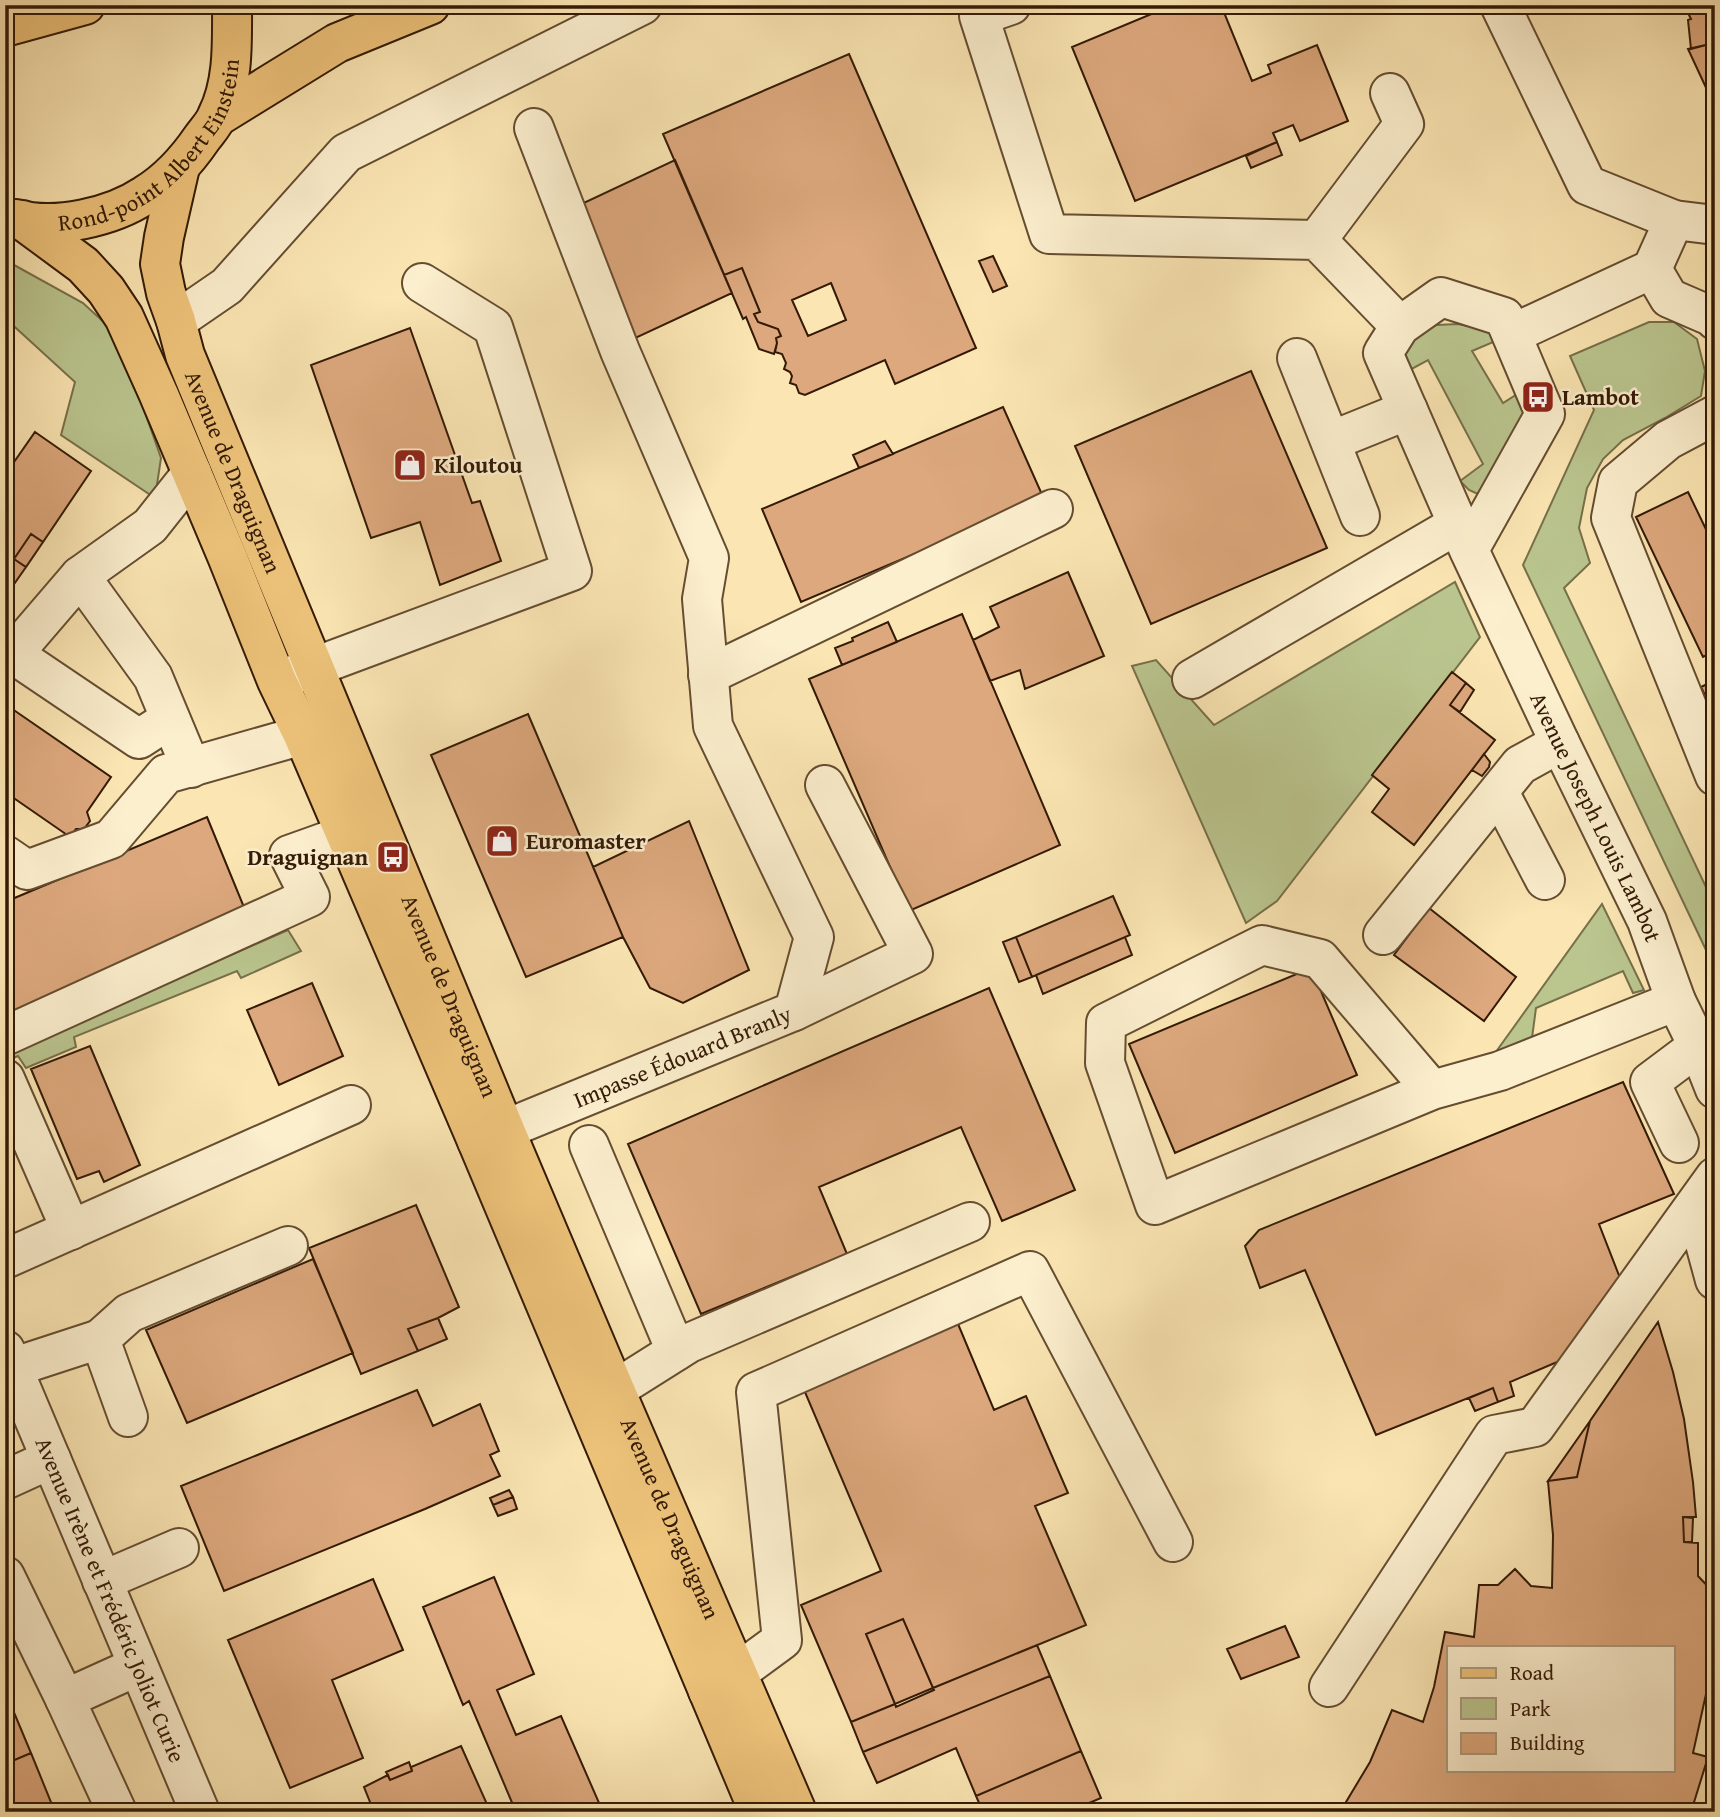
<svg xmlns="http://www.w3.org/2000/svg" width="1720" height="1817" viewBox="0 0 1720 1817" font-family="'Gentium Book Plus',serif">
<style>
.green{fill:#bbc68f;stroke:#77704a;stroke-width:2}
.building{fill:#dda87d;stroke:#331a06;stroke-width:2;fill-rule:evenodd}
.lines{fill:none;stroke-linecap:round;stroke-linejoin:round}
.minor-casing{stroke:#654d31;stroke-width:42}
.major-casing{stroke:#331a06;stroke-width:42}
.highway-casing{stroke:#331a06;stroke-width:42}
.minor{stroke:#fcefce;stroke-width:38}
.major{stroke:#eec37a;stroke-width:38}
.highway{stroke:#eec37a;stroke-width:38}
.labels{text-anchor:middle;stroke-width:5;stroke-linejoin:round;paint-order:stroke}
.street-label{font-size:23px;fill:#331a06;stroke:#fcefce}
.poi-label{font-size:23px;font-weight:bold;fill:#331a06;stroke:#fcefce;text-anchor:start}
</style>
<rect width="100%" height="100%" fill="#fbe6b3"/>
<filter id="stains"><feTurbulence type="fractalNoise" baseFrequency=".00286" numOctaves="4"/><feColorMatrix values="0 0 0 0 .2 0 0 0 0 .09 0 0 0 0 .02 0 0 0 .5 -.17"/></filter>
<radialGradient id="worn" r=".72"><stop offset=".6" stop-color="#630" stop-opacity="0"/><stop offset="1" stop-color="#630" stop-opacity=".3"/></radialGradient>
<path class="green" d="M5,260L83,303L107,325L134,381L161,458L155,498L61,435L75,382L5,318Z
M1649,322H1674L1697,339L1705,371L1701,396L1665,418L1623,440L1603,459L1587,488L1579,528L1590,563L1564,588L1715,906V945L1706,950L1523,565L1594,410L1570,356Z
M1458,324L1485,329L1498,340L1472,351L1503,403L1525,389V415L1480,495L1469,490L1460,481L1483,464L1428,360L1406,372V353L1416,337L1436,325Z
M1455,582L1480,637L1277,901L1246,923L1132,666L1156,660L1214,725Z
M1602,904L1644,990L1633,993L1623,971L1536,1008L1532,1038L1493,1056Z
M288,930L301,951L241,978L237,971L74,1037L76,1047L26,1068L18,1056L5,1061V1054Z"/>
<path class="building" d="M1173,5H1221L1252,81L1271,73L1268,65L1317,45L1348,121L1300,141L1293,125L1273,133L1277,142L1135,201L1072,47Z
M1684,5H1715V66L1706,45L1691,49L1688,20L1691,19Z
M1706,45L1715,66V107L1688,49Z
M849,54L976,348L895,384L885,360L805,395L799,393L796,385L790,383L792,376L790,372L784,369L786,363L782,354L775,352L777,343L776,338L781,336L778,329L758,322L754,314L760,312L742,268L724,275L663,134ZM831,283L846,320L808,336L792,300Z
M1277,142L1282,155L1251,168L1246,156Z
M675,160L732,293L629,341L573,208Z
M993,256L1007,286L993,292L979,261Z
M742,268L760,312L754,314L758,322L778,329L781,336L776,338L777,343L774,354L759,349L746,317L743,319L724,275Z
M410,328L472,503L480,501L501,561L440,585L420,522L371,538L311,365Z
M1251,371L1327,548L1151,624L1075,446Z
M1003,407L1044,499L801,602L762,509Z
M35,432L91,471L43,542L31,534L14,559L26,567L5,597V475Z
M885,441L893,454L859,468L853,455Z
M1688,492L1715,548V651L1703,657L1636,517Z
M31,534L43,542L26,567L14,559Z
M1068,572L1104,656L1025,689L1020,670L990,681L973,640L999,627L990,607Z
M962,614L1060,845L909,911L809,679Z
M888,622L897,642L842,665L835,648L853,641L852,638Z
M1452,672L1466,683L1450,705L1495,740L1414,845L1372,812L1389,789L1372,775Z
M1715,680V716L1701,687Z
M1466,683L1474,690L1460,712L1450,705Z
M5,704L111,777L87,812L90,821L84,829H76L70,837L5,792Z
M528,714L623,937L526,977L431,755Z
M1484,754L1490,762L1489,767L1482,776L1472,770Z
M207,817L248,917L5,1027V902Z
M689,821L749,970L683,1003L650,988L623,937L593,867Z
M1113,896L1130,935L1032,977L1016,937Z
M1429,908L1516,977L1484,1021L1394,955Z
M1016,937L1032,977L1019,982L1003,942Z
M1125,937L1132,955L1043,994L1036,975Z
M1311,968L1357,1075L1175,1153L1129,1044Z
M312,983L343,1056L279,1085L247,1010Z
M989,988L1075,1190L1002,1221L961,1127L819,1187L847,1254L701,1314L628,1144Z
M90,1046L140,1165L104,1182L99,1171L77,1179L31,1069Z
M1623,1082L1674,1194L1599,1224L1620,1278L1576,1354L1510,1382L1514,1396L1498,1402L1493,1388L1376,1435L1305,1270L1260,1288L1245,1246L1259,1230Z
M416,1205L459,1307L438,1318L408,1329L418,1351L361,1374L309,1248Z
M313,1259L353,1353L187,1423L146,1330Z
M953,1312L994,1410L1026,1396L1068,1493L1035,1506L1086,1625L933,1688L903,1619L866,1634L895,1704L851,1722L801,1605L881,1571L799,1378Z
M438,1318L447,1339L418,1351L408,1329Z
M1658,1322L1673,1372L1684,1419L1693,1482L1696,1517H1683L1684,1542L1698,1543V1576L1715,1594V1632L1710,1676L1693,1753L1708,1757L1691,1812H1340L1370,1762L1392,1710L1423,1722L1434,1687L1445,1632L1474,1637L1479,1585H1498L1515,1569L1531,1586L1552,1588L1553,1535L1548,1481L1577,1477L1590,1421ZM1449,1647H1673V1770H1449Z
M1493,1388L1498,1402L1475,1411L1469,1398Z
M417,1390L433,1426L480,1404L499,1451L490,1455L500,1476L425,1509L224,1591L181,1486Z
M1590,1421L1577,1477L1548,1481Z
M509,1490L513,1497L493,1505L490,1498Z
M513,1497L517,1509L498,1516L493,1505Z
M1683,1517L1693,1518L1692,1542H1684Z
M494,1577L534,1674L497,1690L516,1735L561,1716L603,1812H516L469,1701L463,1705L423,1607Z
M373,1579L403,1650L332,1680L363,1758L290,1788L228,1640Z
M903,1619L933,1688L895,1704L866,1634Z
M1285,1626L1299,1657L1241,1679L1227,1649Z
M1037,1645L1050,1676L863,1752L851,1722L895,1704L896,1707L934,1690L933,1688Z
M1050,1676L1081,1751L976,1796L956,1748L877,1783L863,1752Z
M5,1691L31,1753L5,1764Z
M461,1746L490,1811L504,1804L507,1812H374L364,1787L388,1775L390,1780L412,1771L411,1767Z
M1081,1751L1101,1798L1068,1812H983L976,1796Z
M31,1753L55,1812H5V1764Z
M409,1762L412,1771L390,1780L386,1772Z"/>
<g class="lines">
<defs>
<g id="minor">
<path d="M1011,5L979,16L1049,234L1317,240L1400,326"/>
<path d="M1500,5L1587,185L1674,220L1652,269L1512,334"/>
<path d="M1674,220L1715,225"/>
<path d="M1317,240L1404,124L1390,93"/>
<path d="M1652,269L1669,298L1713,317L1715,320"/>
<path d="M176,321L227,286L346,153L642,5"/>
<path d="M1297,358L1360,516"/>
<path d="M1715,415L1668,440L1618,482L1611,518L1715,776"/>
<path d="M1331,441L1408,410"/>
<path id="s1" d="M1469,550L1545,414L1504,317L1441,297L1400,326L1383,353L1469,550L1560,743L1647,921L1676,1001L1698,1046L1715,1089"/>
<path d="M80,576L13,654L139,739L170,719"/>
<path d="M708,675L1053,509"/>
<path d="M282,679L572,571L493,327L422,283"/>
<path d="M1192,679L1458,524"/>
<path d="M191,768L153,677L80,576L150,526L192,473"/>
<path d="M1499,792L1545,880"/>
<path d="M5,855L27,870L111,839L166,774L303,735L333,724"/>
<path d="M1383,935L1520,765L1560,743"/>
<path d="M794,1011L913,954L825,785"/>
<path d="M5,1036L310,897L289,855L345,835L374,822"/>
<path d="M5,1079L71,1230"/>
<path d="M1432,1090L1320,959L1262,945L1106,1023L1105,1063L1155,1205L1432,1090L1500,1071L1676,1001"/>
<path id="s2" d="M477,1141L794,1011L814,937L713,726L702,599L709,558L620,351L534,128"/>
<path d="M1679,1143L1650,1082L1698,1046"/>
<path d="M589,1145L676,1351"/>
<path d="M1703,1236L1715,1280"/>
<path d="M5,1259L351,1105"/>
<path d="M100,1339L129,1313L288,1246"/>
<path id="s3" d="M5,1350L200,1812"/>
<path d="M5,1370L100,1339L128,1417"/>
<path d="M589,1406L689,1343L970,1222"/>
<path d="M5,1480L51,1459"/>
<path d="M5,1576L65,1699L138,1666"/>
<path d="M102,1581L179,1548"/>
<path d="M1329,1687L1494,1435L1535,1427L1715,1177"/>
<path d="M708,1691L737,1673L782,1640L756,1392L1030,1271L1173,1542"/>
<path d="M65,1699L117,1812"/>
</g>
<g id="major">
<path id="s4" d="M180,167L164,237L160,264L166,293L176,321L185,355L505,1130L615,1390L797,1812"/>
<path id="s5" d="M16,219C55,230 112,217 145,195C168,181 187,160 202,138C207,131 214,124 217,116C234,82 232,42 232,5"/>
<path d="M22,220L83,265L106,290L124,317L159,395L227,556L277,681L303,735L477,1141L759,1812"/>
</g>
<path id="highway" d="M5,27L85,5
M217,117L337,43L430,5"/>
</defs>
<use href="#minor" class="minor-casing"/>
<use href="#major" class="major-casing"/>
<use href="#highway" class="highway-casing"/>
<use href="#minor" class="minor"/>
<use href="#major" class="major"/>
<use href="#highway" class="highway"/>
</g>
<defs>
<symbol id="bus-square" viewBox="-11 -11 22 22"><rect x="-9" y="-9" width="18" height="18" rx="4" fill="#8f2418" stroke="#fcefce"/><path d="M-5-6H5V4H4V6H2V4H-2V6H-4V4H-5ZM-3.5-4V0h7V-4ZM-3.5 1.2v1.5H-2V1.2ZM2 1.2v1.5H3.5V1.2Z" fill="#fff"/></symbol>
<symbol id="shop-square" viewBox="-11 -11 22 22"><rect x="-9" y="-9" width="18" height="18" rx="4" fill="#8f2418" stroke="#fcefce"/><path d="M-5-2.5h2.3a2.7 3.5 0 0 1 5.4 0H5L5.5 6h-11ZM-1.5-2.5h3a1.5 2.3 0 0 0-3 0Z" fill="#fff"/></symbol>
</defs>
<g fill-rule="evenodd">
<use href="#bus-square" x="1519" y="378" width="38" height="38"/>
<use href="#shop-square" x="391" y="446" width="38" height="38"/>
<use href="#shop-square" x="483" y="822" width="38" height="38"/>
<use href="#bus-square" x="374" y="838" width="38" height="38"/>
</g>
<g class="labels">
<g class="street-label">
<text dy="8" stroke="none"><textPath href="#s5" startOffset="172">Rond-point Albert Einstein</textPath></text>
<text dy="8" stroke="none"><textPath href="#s4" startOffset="320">Avenue de Draguignan</textPath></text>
<text dy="8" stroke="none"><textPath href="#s1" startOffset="920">Avenue Joseph Louis Lambot</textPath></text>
<text dy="8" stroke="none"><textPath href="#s4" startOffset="887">Avenue de Draguignan</textPath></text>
<text dy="8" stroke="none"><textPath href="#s2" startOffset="222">Impasse Édouard Branly</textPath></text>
<text dy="8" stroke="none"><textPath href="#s4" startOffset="1454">Avenue de Draguignan</textPath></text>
<text dy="8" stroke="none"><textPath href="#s3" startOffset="271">Avenue Irène et Frédéric Joliot Curie</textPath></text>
</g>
<g class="poi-label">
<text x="1562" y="405">Lambot</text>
<text x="434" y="473">Kiloutou</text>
<text x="526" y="849">Euromaster</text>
<text x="368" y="865" text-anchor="end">Draguignan</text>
</g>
</g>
<rect width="1720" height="1817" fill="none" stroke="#fbe6b3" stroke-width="28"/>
<rect x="7" y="7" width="1706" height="1803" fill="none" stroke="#331a06" stroke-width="3.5"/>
<rect x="14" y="14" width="1692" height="1789" fill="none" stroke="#331a06" stroke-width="2"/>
<rect x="1447" y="1646" width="228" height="126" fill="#fcefce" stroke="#ac9a7e" stroke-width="2"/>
<rect x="1461" y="1668" width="35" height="10" fill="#eec37a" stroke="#ac9a7e" stroke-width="2"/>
<text x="1510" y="1680" font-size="21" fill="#331a06">Road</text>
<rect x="1461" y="1698" width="35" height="21" fill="#bbc68f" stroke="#ac9a7e" stroke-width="2"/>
<text x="1510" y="1716" font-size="21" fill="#331a06">Park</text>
<rect x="1461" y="1733" width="35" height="21" fill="#dda87d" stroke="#ac9a7e" stroke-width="2"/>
<text x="1510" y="1750" font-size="21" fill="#331a06">Building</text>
<rect width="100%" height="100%" filter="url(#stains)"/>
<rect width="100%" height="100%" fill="url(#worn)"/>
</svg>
